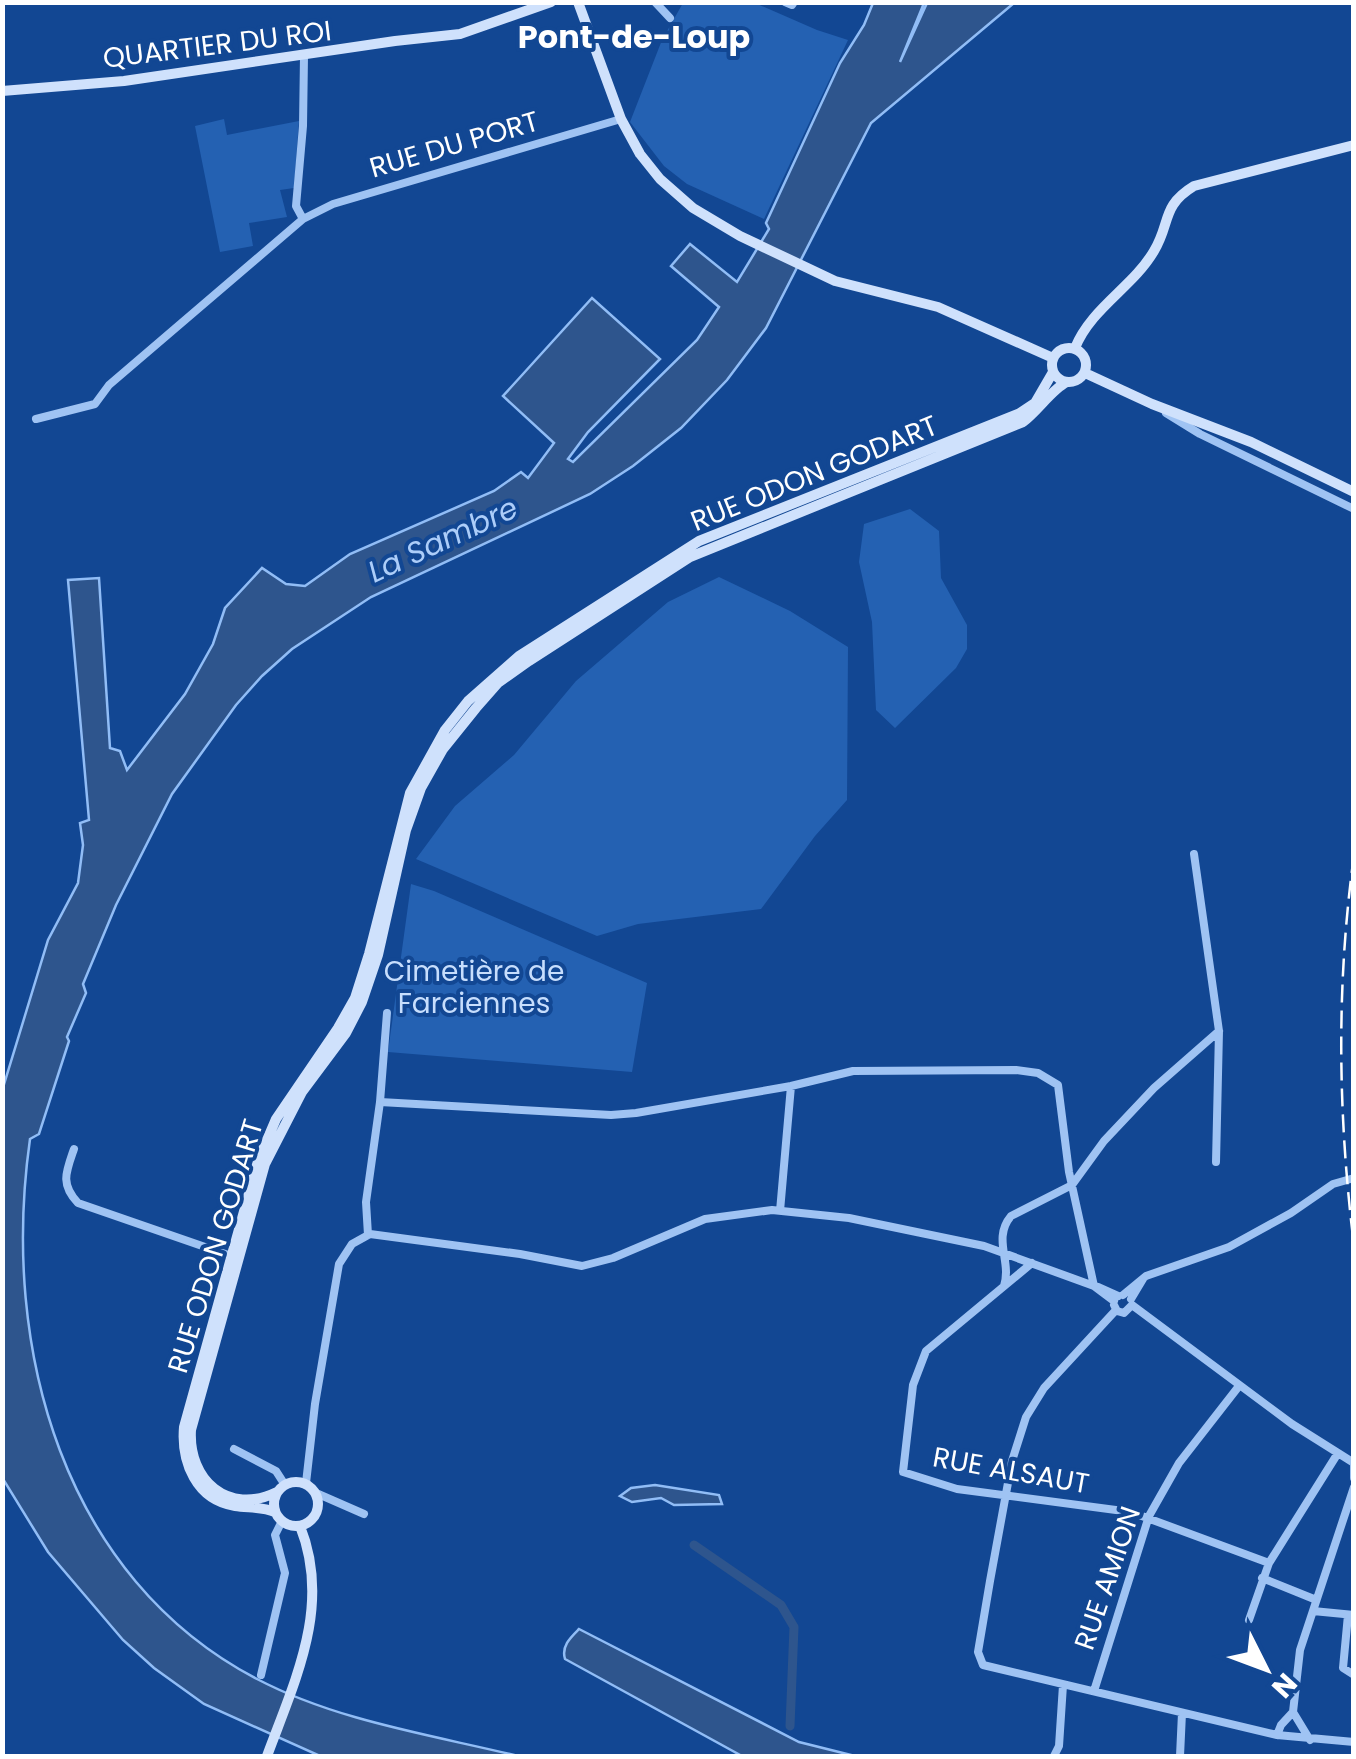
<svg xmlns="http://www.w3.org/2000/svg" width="1356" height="1759" viewBox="0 0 1356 1759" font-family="Poppins,sans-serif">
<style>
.green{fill:#2461b2}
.water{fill:#2e558d;stroke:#91bdf6;stroke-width:2.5}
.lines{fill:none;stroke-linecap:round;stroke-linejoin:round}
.canal{stroke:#2e558d;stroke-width:9}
.street{stroke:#9fc3f3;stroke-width:8}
.secondary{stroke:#cfe1fc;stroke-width:10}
.rail{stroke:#fff;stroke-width:2.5;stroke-dasharray:18 8;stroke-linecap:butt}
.labels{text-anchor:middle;stroke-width:8;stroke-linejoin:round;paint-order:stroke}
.street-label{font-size:28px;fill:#fff;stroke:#124793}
.park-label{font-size:28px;fill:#c7defd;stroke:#124793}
.water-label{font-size:30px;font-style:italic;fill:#accdf9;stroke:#124793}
.quarter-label{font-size:32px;font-weight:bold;fill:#fff;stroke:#124793}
</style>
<rect width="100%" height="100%" fill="#124793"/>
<path class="green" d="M683,3H755L817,30L848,40L764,219L687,184L664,166L630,122L662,40Z
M224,119L227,135L299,121L294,188L280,190L287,217L249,223L253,246L220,252L195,126Z
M910,509L939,531L941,578L967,625V649L956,668L895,728L876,710L872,622L859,562L864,524Z
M719,577L790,611L848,647L847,800L815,836L761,909L638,924L597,936L416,859L455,806L514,755L576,681L668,602Z
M411,884L434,891L647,983L632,1072L388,1052Z"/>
<path class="water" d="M873,3H924L900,62L927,3H1014L871,123L766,328L727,380L681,428L633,466L590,494L371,597L292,649L262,676L236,705L172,794L116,905L83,984L86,993L67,1037L69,1041L39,1134L30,1139C0,1350 64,1578 257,1679C337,1721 432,1735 518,1756H320L204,1704L154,1668L123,1640L48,1552L3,1479L2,1091L48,940L78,883L83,845L80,823L89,820L68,580L99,578L110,748L120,751L127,770L185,694L213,644L225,608L262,568L286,584L305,586L350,554L494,491L521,472L528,478L554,443L503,396L592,298L660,359L588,432L568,459L573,462L697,340L719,307L671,266L690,244L737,282L769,229L766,223L840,63L864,25Z
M655,1485L719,1495L722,1504L674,1505L661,1498L632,1502L620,1496L631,1488Z
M579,1629L799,1742L855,1756H742L565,1659C561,1646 571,1637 579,1629Z"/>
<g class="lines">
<path class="canal" d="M694,1545L781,1605L794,1627L790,1726"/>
<path class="street" d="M655,2L670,18
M785,2L792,5L794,2
M303,219L296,206L303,126L304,56
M1166,413L1200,434L1354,509
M36,419L95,404L109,385L303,219L333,204L621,119
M1194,854L1219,1031L1216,1162
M380,1102L611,1115L636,1113L791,1086L853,1071L1016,1070L1038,1073L1058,1085L1069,1172L1094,1286
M74,1149C66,1172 60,1184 78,1203L234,1257
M780,1211L791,1086
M368,1235L366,1202L380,1102L387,1013
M1032,1263L926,1351L913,1385L903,1472L957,1489L1131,1512L1269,1563
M1004,1286C1012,1261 992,1239 1011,1216L1072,1185L1104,1141L1154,1088L1219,1031
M1098,1287L1118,1296
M1123,1295L1146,1276L1229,1247L1291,1213L1333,1184L1354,1178
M1131,1299L1143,1279
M1114,1305L1117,1311L1124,1313L1132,1305
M1132,1305L1292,1424L1354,1463
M1116,1310L1044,1388L1026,1417L1012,1461L990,1581L978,1652L983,1665L1277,1735L1354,1742
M234,1449L276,1471L285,1485
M1354,1466V1478
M306,1483L315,1404L339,1264L352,1244L370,1234L520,1254L582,1266L613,1258L705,1219L772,1210L849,1218L984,1246L1094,1286L1114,1301
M316,1493L364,1514
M1262,1578L1314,1599
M1313,1611L1354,1615
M1348,1615L1343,1668L1354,1675
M1249,1620L1269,1563L1338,1453
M261,1675L285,1573L275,1535L282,1521
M1094,1691L1149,1516L1179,1463L1239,1386
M1293,1712L1300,1650L1354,1487
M1293,1712L1310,1740
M1277,1735L1281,1725L1293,1712
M1054,1756L1059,1746L1063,1685
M1180,1756L1182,1713"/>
<path class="secondary" d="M578,2L621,119L640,154L660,179L693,208L740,236L835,281L938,307L1053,358
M2,91L124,81L395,41L460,34L551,2
M1052 365a17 17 0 1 1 34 0a17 17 0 1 1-34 0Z
M1075,348C1091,308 1133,287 1154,251C1171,223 1161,206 1194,186L1354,145
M1085,373L1152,404L1251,442L1354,492
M274 1504a22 22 0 1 1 44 0a22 22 0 1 1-44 0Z
M277,1492C228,1516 188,1480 191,1430L265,1164L302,1092L346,1033L362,1002L378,955L406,830L421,788L443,749L476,708L498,683L529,661L690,557L1023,422C1038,411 1052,389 1067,382
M275,1512C262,1507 249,1508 235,1506C196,1500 181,1462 184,1427L258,1161L276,1119L338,1028L355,998L369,954L410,793L445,730L468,701L519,656L699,541L1020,413L1035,403L1053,372
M267,1756C295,1680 332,1606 300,1526"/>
<path class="rail" d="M1354,855C1336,986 1338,1115 1354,1246"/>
</g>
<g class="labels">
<g class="street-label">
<text transform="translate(217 44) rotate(-7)" y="10">QUARTIER DU ROI</text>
<text transform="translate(454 144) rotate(-16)" y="10">RUE DU PORT</text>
<text transform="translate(814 473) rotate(-22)" y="10">RUE ODON GODART</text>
<text transform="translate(215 1246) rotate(-73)" y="10">RUE ODON GODART</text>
<text transform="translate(1011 1470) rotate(10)" y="10">RUE ALSAUT</text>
<text transform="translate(1107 1578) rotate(-71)" y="10">RUE AMION</text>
</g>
<g class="park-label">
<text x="474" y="981">Cimetière de<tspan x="474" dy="32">Farciennes</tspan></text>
</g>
<g class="water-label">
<text transform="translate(443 540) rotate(-25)" y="10">La Sambre</text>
</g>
<g class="quarter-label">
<text x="634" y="48">Pont-de-Loup</text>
</g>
</g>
<rect width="1356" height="1759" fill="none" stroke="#ffffff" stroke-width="10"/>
<g transform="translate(1266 1669) rotate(132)" stroke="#124793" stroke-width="8" paint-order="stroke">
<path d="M0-8L18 38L0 25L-18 38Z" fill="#ffffff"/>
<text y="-15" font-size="28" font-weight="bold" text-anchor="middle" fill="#ffffff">N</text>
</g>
</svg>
